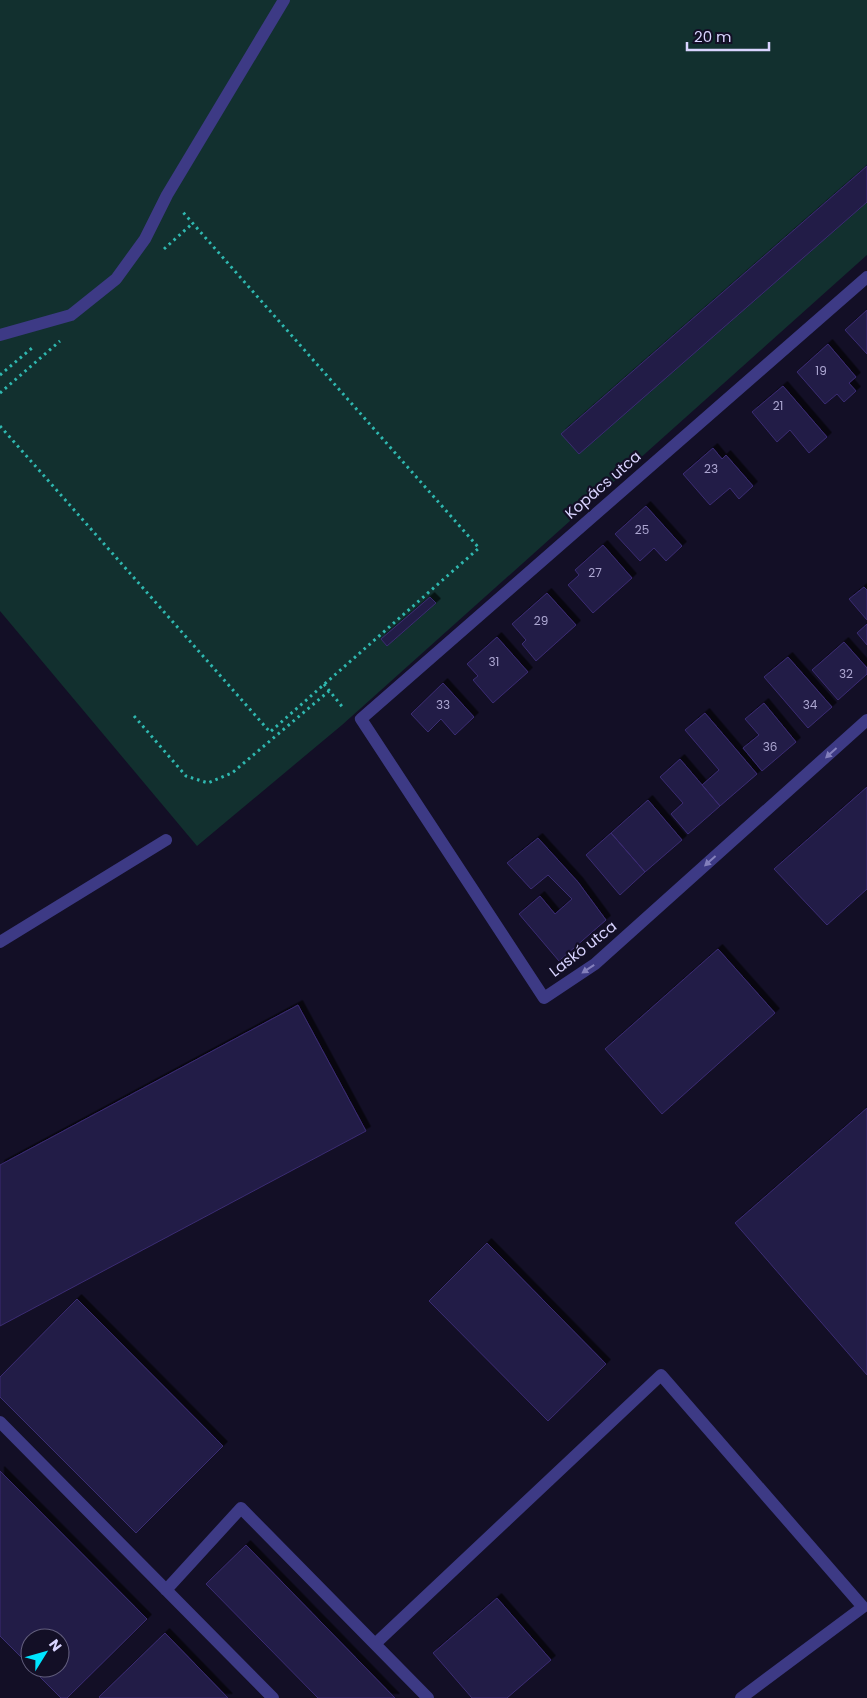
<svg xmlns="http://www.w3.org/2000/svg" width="867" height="1698" viewBox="0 0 867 1698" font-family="Poppins,sans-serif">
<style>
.green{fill:#12302f}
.building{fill:#241b47;stroke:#3b2d73;filter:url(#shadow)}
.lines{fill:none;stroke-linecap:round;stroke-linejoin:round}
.path{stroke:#2fb8b0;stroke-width:3;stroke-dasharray:2.5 4;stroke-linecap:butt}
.service{stroke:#3d3a85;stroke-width:12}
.minor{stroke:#3d3a85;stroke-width:12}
.oneway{fill:#837fbc}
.labels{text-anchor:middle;stroke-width:4.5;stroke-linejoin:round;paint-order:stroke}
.number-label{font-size:12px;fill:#aca6d1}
.street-label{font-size:15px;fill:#d9d4ff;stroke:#130f26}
</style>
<defs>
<filter id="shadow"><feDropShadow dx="4.5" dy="-4.5" stdDeviation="0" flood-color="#0009"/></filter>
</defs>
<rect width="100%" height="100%" fill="#130f26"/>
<path class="green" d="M0,0H867V255L342,725L197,846L0,611Z"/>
<path class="building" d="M867,166V202L579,454L561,434Z
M867,310V354L845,330Z
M828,344L856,377L849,383L856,391L844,402L837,394L825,404L797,372Z
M783,386L827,437L809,453L790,430L777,442L752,412Z
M713,448L722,459L726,455L753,486L739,499L730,488L710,505L683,474Z
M646,506L682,546L666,561L654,548L640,561L615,534Z
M603,545L632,578L593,613L568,585L579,575L575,570Z
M864,587L867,590V620L849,599Z
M547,593L576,625L536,661L522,644L526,640L512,624Z
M430,597L436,603L387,646L381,639Z
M867,624V645L857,633Z
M497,637L528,672L493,703L473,680L478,676L467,664Z
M844,642L867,668V674L838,700L812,670Z
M788,657L832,707L808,728L764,677Z
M443,683L474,717L455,735L441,719L428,732L411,714Z
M764,703L796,742L762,771L743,748L759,735L745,719Z
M705,713L757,774L720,806L702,785L719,770L685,730Z
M680,759L720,806L688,834L671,814L683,803L660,777Z
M867,787V889L827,925L774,869Z
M648,800L682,840L645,872L611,833Z
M611,833L645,872L620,895L586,855Z
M538,838L578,882L606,920L559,961L519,914L540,896L555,914L572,899L548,875L531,889L507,863Z
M718,949L775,1013L662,1114L605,1049Z
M298,1005L366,1131L0,1326V1165Z
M867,1108V1375L735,1223Z
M487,1243L606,1364L548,1421L429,1301Z
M77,1299L223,1446L136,1533L0,1397V1377Z
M0,1471L147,1619L67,1698H61L31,1668H60V1638H30V1666L0,1636Z
M246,1545L395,1698H318L206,1584Z
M497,1598L551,1660L507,1698H472L433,1653Z
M165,1633L228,1698H100L99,1697Z"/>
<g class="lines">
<path class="path" d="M164,249L193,223
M0,375L32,348
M0,393L60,341
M0,426L270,732L479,548L181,210
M324,684L344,709
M134,716L186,776L208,783L232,773L329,691"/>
<path class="service" d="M0,335L71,315L116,279L145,239L167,195L284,0
M0,942L166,840
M0,1422L273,1698
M166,1590L241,1508L428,1698
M375,1644L661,1375L863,1607L741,1698"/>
<path class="minor" d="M867,277L361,719L544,998L595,964L867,720"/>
</g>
<defs><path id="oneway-solid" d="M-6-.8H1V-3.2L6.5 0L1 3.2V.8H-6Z" transform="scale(1.25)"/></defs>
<g class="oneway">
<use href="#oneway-solid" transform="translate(831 753) rotate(138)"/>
<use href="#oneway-solid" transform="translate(710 861) rotate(138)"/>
<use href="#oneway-solid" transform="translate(588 969) rotate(146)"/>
</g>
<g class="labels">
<g class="number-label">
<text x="821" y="375">19</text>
<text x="778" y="410">21</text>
<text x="711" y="473">23</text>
<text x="642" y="534">25</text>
<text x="595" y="577">27</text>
<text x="541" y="625">29</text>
<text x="494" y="666">31</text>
<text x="846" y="678">32</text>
<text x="443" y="709">33</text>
<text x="810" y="709">34</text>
<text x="770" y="751">36</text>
</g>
<g class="street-label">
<text transform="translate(603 485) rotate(-41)" y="5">Kopács utca</text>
<text transform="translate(583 949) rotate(-38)" y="5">Laskó utca</text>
</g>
</g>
<g transform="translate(45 1653) rotate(53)"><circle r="24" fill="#130f26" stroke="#625e7d"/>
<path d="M0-4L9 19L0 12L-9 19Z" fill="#00e5ff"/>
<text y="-8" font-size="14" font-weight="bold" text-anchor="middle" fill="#d9d4ff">N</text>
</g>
<path d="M687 42v8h82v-8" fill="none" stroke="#d9d4ff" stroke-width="2.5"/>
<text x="694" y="42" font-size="15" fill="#d9d4ff" stroke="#130f26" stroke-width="4" paint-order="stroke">20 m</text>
</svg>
